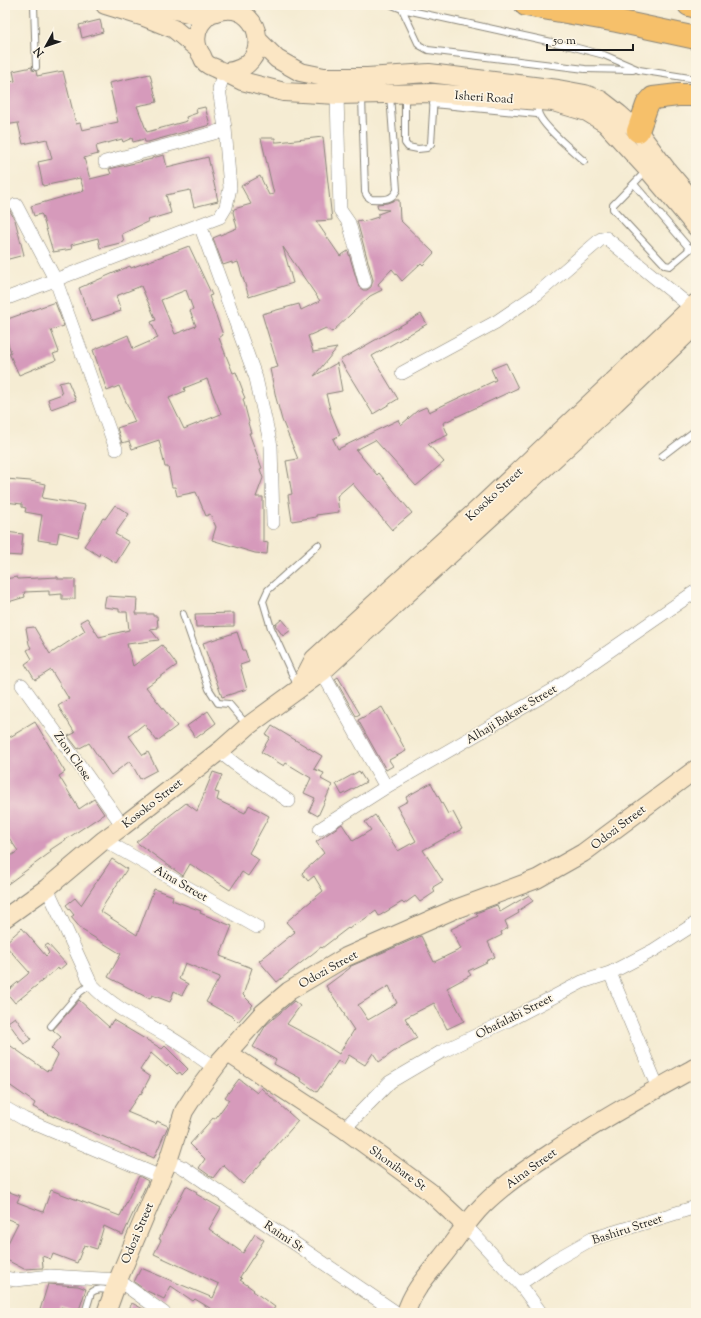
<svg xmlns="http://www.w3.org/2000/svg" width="701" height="1318" viewBox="0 0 701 1318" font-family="'Sorts Mill Goudy',serif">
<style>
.building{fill:#d69abb;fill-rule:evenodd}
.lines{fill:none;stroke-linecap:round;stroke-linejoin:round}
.lane-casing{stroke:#888478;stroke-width:8}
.street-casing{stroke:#888478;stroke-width:14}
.secondary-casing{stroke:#888478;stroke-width:20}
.highway-casing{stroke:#888478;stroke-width:24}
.lane{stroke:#fff;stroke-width:6}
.street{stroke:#fff;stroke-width:13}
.secondary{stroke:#fbe6c4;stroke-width:18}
.highway{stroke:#f6c06b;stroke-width:22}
.labels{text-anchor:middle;stroke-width:3.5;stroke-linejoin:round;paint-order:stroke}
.street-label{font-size:12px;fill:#1c1c1c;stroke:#fcf5e5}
</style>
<rect width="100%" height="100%" fill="#fcf5e5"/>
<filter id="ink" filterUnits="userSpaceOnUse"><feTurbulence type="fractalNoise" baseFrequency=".025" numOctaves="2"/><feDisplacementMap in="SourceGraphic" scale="8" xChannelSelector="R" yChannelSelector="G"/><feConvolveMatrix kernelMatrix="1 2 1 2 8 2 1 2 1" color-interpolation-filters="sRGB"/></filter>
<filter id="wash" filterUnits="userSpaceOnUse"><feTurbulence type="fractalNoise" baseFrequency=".012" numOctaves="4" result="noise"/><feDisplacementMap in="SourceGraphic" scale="16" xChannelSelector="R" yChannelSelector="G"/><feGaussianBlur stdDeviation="0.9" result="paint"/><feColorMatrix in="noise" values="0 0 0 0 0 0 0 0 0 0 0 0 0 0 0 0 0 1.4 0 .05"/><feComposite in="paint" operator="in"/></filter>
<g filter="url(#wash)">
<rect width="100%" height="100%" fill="#f5ecd3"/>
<g id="blocks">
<path class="building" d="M100,20L103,32L82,38L79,25Z
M32,67V70L36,71L37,76L63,71L76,124L80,123L82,130L118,122L109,83L150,74L157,102L137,106L147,132L187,121L186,117L197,113L196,109L205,107L210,125L148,142H145L144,139L133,142L132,138L123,142L122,139L96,146L98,154L84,158L90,179L111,174L109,169L152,159V158L164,155L167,167L208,157L218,201L194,207L190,190L166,195L171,213L148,220L149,221L122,234L124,242L100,248L98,238L71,245L72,249L53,252L42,215L41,214L34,216L31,206L84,191L80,178L43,186L38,162L52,159L47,139L23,144L18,123L5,125V83L15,81L13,71Z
M323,137L332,220L316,221L340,256L348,251L359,287L363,290H367L371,287L373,280L357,221L361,220L362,222L378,217V214L389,210L378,209L377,204L387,203L395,200H399L400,220L434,253L423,265L421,263L402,281L392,269L378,284L382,290L370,296L332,332L326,328L308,336L313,352L337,348L314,376L337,363L342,391L326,394L331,413L340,435L333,439L338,449L398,420L401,425L417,411L426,407L429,412L496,380L491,369L506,363L518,388L443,423L448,435L428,444L444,462L416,486L375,440L356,450L377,475L379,473L412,513L392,530L352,483L337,496L339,512L316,515V517L292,521L288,495L292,494L286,461L298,459L282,420L276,398L270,369L278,367L262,314L299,304L301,310L320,301L283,247L293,283L249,297L238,262L232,264V262L223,265L213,238L237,228L233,212L234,209L251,204L241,186L260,176L269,195L274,194L261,138H275V142H278Z
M5,197L9,209L15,220L24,255L5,260Z
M189,246L212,295L209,296L223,335L219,338L233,373L236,372L243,391H242L245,398L243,399L249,422L248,423L251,433H249L262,468L260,469L263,478L256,497H263V542L268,543L267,554L255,553L212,540L216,527L210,514L206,516L196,492L177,496L175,487H172L168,467H165L159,440L132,449L129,441L122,443L117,428L135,422L119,386L107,391L93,350L128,335L133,349L158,338L151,322L156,320L141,286L116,296L121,311L91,321L79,288L130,266L131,268ZM186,290L193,309L190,311L196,326L175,334L161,300ZM207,379L221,414L184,429L169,398L185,391L184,388Z
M55,302L64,326L51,330L59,352L53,354L56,360L19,375L9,353L11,352L5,335V320Z
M421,314L427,324L372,356L398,399L373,414L340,360Z
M68,381L76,400L51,409L48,399L62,394L59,383Z
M6,479L30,481L45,484L42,498L85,505L78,537L59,532L57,543L38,540L42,515L25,512L26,508L22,507V504L5,502Z
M115,505L129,514L115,534L129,542L116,563L100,553L99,556L84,546L103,518L105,519Z
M5,532L23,534L21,556L5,555Z
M17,577L18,579L58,577V579H75V599H62V594L49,595V591L24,592L25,597L5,603V579Z
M106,596L137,598L136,614H153V616H157L158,628L150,629L159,640L127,644L133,666L162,645L177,665L146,687L177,726L157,741L144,724L129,736L143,755L148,752L157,770L140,779L130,761L111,775L89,743L78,749L68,736L75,733L58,706L69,699L51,670L35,680L25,664L32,659L27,650L31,648L29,644L26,628L34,627L50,654L85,631L80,622L87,618L99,637L129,630L127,612H119V609L104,607Z
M234,613V626L196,627L195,614Z
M282,619L291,630L283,636L275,625Z
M237,632L243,650H245L249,662L240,665L247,689L222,697L203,643Z
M338,677L360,714L356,716L335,679Z
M382,707L406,751L389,760L393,766L386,770L358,720Z
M208,711L216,723L196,738L187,726Z
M35,722L65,772L59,776L79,809L94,799L104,814L50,850L51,852L5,886V860L18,851L5,832V740Z
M272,726L322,756L314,769L324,773L321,779L332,785L318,816L309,811L315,798L304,793L311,778L286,763L284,766L261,752L270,737L266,735Z
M359,771L366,782L342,795L336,784Z
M213,772L222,775L215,792L219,793L217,800L245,813L249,805L269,816L249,853L259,860L248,876L242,872L230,890L190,864L183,876L136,842L186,803L197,811Z
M431,783L448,814L453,812L462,829L423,850L443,881L433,887L435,892L420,902L415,896L404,904L402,902L379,916L376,911L356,925L355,924L349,929L348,928L322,948L321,947L277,982L259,961L295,932L286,922L323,891L314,876L308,881L302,873L324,853L316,842L342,824L353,841L371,830L365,822L375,815L398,851L416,841L397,807L408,801L406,797Z
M112,859L127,869L100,911L137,935L154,889L173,896L172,900L201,911L200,913L232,926L220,956L252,968L243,995L253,1005L238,1022L233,1017L206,1002L220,977L185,963L179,979L188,984L182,995L174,991L170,1002L152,995L150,999L108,977L121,954L82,930L71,917L74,915L66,905L75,898L81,905Z
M529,895L533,901L518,911L519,913L505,921L508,928L501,932L502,935L488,942L495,957L486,961L487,962L468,971L471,975L447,988L464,1021L447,1029L434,1003L405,1018L417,1038L399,1048L379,1062L373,1053L365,1065L349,1055L344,1064L338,1061L317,1092L301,1081L302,1079L274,1064L276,1060L253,1047L266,1025L294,1001L300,1006L287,1024L317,1040L339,1054L354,1030L344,1015L345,1014L326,986L350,968V967L351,966L421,936L434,962L461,949L451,929L478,916L476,913L497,905L500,912ZM389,986L397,1003L368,1020L358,1005Z
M22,928L46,956L49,953L45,946L48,944L66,964L59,970L58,968L15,1003L6,992L28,974L29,972L5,945V943Z
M79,1000L109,1027L113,1020L162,1049L165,1046L188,1069L182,1075L180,1072L177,1074L168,1065L167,1067L151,1053L140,1070L150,1077L141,1094L140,1093L127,1112L156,1124L157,1121L168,1126L154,1158L54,1116V1117L33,1107L35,1103L5,1082V1042L47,1071L48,1070L50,1071L58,1055L51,1048L61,1037L53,1030Z
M15,1017L31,1039L24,1044L8,1022Z
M239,1079L257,1093L261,1088L298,1121L243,1184L223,1165L213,1178L199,1168L205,1159L190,1144L213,1118L215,1119L229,1100L225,1097Z
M139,1176L148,1181L123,1235L104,1226L97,1249L84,1245L77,1263L53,1254L51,1259L42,1256L43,1268L24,1269L5,1259V1249L18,1223L5,1218V1196L7,1191L20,1196L17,1202L43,1212L51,1190L120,1216Z
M186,1186L197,1192L196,1194L221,1208L209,1229L243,1253L255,1234L264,1240L240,1277L242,1279L240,1280L254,1290L253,1291L275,1307L271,1313H218L195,1299L193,1301L171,1286L164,1299L145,1290L134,1282L141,1268L213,1298L219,1284L154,1254L161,1240L159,1239Z
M48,1284L78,1286L86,1289L78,1313L61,1307L60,1313H39Z
M132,1303L145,1310L150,1313H127Z"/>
</g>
</g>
<g filter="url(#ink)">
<use href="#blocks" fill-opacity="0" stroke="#888478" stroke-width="1"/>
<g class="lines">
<defs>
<path id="lane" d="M34,5L36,67
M392,5L402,9L570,46L604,55L639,70L696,79
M402,9L419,45L428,50L585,69L633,70
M405,95V143L408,147L418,149L427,148L431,144L434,95
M362,97L365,192L367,196L371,199C382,199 391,202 397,190L390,95
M433,104L537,114
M538,110C537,122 574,152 584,161
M646,171L613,205V209L665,265L670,266L696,244
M634,184L690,249
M662,456L696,430
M183,614L209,689L218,703L229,704L247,725
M297,685L271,628L263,601L268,590L318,545
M51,1026L80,992L91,984
M85,1313L91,1293C97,1287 105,1290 112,1291"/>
<path id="street" d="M337,95L340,210L349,223L365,282
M105,162L214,133L225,128
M16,205L56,281L116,449
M200,225L256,378L271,446L273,523
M5,299L220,217L226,207L230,188L225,128L219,89L224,72
M402,373L496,322L537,294L601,239L606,238L691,307
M322,672L386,787
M22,685L123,826
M222,749L225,756L235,764L289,801
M320,829L386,787L553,690L696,591
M104,840L257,927
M47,888L91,984C114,1009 143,1021 171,1038C186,1047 200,1058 215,1068
M610,973L658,1088
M5,1108L24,1119L161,1177
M344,1129L390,1082L441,1052L509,1020L582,982L610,973L654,950L696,923
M168,1161L184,1168L397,1313
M465,1225L520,1284L541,1313
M5,1278L16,1280L50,1276L118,1280L164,1313
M520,1284L553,1261L592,1239L696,1207"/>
<path id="secondary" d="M105,5L144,17L174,29L197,48
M152,5L188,13L209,15
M213,13C216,12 221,10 225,10C263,6 273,68 226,72C222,72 219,70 215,68C213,67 209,66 207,64C205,63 203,59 202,56C195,46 194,36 200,25C204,18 213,12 219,5
M258,40L277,59L300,72L324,77H367L429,73L558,89L585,94L601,100L619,114L638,131L667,170L696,204
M224,72L242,81L284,92L337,95L434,93L485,97L553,102L587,112L605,123L648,170L696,227
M301,684L314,659L476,511L696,303
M5,918L47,888L104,840L123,826L222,749L248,726L322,672L615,403L696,325
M228,1053L344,1129L430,1192L465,1225
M106,1313L118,1280L168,1161L184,1111L195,1094L219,1062L263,1013L289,991L346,957L453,910L537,879L583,853L696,769
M406,1313C412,1291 428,1275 442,1257C456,1240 467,1221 483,1205C502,1186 525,1170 548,1155C595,1123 646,1095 696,1067"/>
<path id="highway" d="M526,5L617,21L696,38
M689,5L696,7
M638,131L647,105L653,98L678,95H696"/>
</defs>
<use href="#lane" class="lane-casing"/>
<use href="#street" class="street-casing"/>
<use href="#secondary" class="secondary-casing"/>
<use href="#highway" class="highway-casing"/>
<use href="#lane" class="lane"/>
<use href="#street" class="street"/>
<use href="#secondary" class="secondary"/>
<use href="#highway" class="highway"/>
</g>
</g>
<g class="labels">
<g class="street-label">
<text transform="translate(484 97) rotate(4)" y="4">Isheri Road</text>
<text transform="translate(494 494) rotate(-43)" y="4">Kosoko Street</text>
<text transform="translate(511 714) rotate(-31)" y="4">Alhaji Bakare Street</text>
<text transform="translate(73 756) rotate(55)" y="4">Zion Close</text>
<text transform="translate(152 803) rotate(-38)" y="4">Kosoko Street</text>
<text transform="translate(618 827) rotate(-37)" y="4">Odozi Street</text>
<text transform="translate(181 883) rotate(30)" y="4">Aina Street</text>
<text transform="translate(328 969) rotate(-29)" y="4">Odozi Street</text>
<text transform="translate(514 1016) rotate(-27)" y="4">Obafalabi Street</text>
<text transform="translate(398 1168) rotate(36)" y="4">Shonibare St</text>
<text transform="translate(531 1168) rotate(-36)" y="4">Aina Street</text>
<text transform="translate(627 1229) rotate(-18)" y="4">Bashiru Street</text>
<text transform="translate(137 1233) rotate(-67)" y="4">Odozi Street</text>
<text transform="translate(284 1236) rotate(34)" y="4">Raimi St</text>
</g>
</g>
<rect width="701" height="1318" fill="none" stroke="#fcf5e5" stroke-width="20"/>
<g transform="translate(46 46) rotate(230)" stroke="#fcf5e5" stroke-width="3" paint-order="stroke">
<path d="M0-3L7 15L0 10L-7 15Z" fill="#1c1c1c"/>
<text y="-6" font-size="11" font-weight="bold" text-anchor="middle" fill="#1c1c1c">N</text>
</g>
<path d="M547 44v6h86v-6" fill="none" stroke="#1c1c1c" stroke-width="2"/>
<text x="553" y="44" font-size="12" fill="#1c1c1c" stroke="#fcf5e5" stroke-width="3" paint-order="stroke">50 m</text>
</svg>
